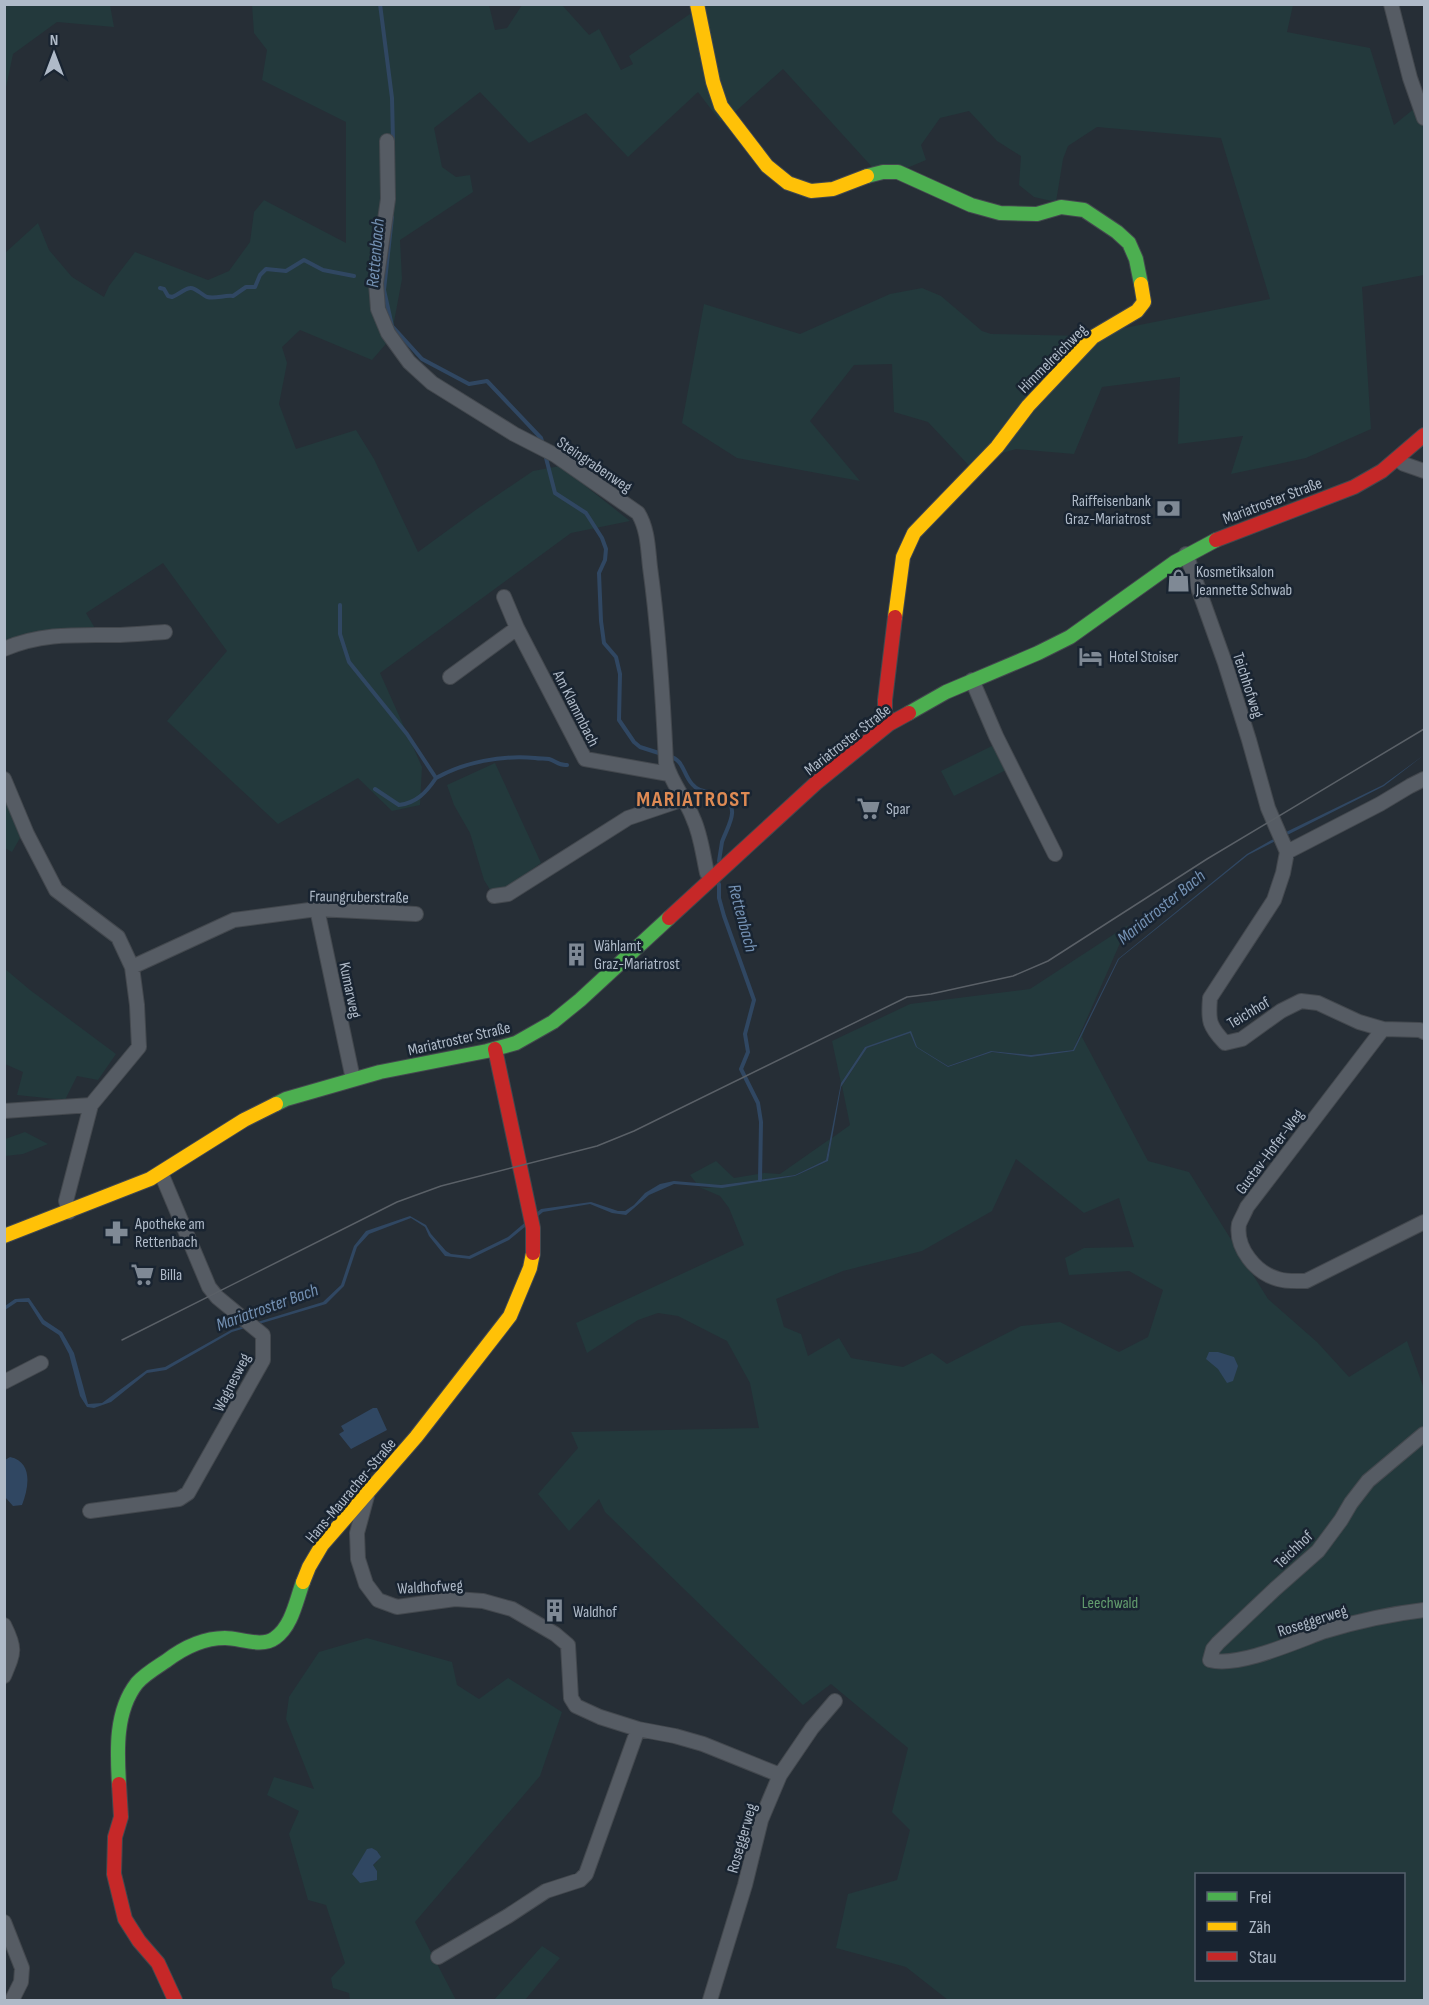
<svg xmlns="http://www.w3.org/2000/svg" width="1429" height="2005" viewBox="0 0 1429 2005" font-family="'Sofia Sans Condensed',sans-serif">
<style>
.green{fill:#23393c;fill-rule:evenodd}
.water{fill:#304762}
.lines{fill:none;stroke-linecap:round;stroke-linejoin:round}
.stream{stroke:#304762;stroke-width:4}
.street-casing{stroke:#43484e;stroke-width:16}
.fast-casing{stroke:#43484e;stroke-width:16}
.slow-casing{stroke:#43484e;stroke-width:16}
.jam-casing{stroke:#43484e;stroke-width:16}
.street{stroke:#565c64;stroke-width:14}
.fast{stroke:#4caf50;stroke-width:14}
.slow{stroke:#ffc107;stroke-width:14}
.jam{stroke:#c62828;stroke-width:14}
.tram{stroke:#5a6067;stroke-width:1.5}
.labels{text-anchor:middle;stroke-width:5;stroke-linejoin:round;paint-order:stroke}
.street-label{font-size:16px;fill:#afbac8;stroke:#192431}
.poi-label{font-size:16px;fill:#afbac8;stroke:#192431;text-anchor:start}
.park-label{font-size:16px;fill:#639c6e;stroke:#192431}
.water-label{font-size:18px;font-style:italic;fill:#7491b3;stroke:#192431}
.district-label{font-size:22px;font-weight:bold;letter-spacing:1.5px;fill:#de8a54;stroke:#192431}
</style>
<rect width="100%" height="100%" fill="#262e36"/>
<path class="green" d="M5,4L110,5L114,27L57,22L13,54L5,92Z
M252,5H489L495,30L507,28L522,5H562L589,35L599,29L621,70L633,64L629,56L703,5H1293L1287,32L1370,48L1394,125L1415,108L1424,118V275L1362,287L1371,429L1306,458L1231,474L1243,436L1178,444L1180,377L1102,387L1074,454L1016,449L992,456L976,473L928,422L894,412L892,364L854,365L810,421L860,481L737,458L682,423L704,304L800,334L890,294L922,288L941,296L982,331L991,334L1084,336L1270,299L1221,138L1097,127L1068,146L1063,159L1056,202L1034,197L1019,185L1021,156L997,141L969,111L940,118L921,145L926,160L907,168H873L783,69L735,112L720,121L698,92L628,157L586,113L529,143L480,92L434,128L442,167L456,177L470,175L473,192L400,240L402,279L391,338L372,360L300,330L282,347L287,363L279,404L296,449L356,430L374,459L418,552L477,509L533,471L560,466L630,521L571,533L380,673L422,767L420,805L392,811L358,778L278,824L167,721L227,651L163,563L86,613L96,630L5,643V253L38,223L49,250L72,277L104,297L109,286L135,252L208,280L229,271L250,242L254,212L264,200L346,243V122L262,80L267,50L254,33Z
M994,745L1006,770L954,796L941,771Z
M495,763L541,863L494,896L484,880L470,833L454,805L447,785Z
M4,787L20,838L12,852L5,848Z
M1128,925L1073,1050L1031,1055L991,1051L948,1066L926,1053L948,1067L992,1052L1031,1057L1073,1051L1086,1026L1082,1037L1148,1161L1189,1172L1268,1299L1317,1342L1349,1377L1407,1341L1424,1389V2000H948L906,1967L836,1948L848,1894L897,1880L910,1830L892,1812L908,1748L831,1684L803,1705L605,1512L599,1499L569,1531L538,1494L578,1448L571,1432L759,1428L750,1383L727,1341L678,1316L658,1313L638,1320L587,1353L576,1323L744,1245L729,1208L720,1196L699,1187L706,1188L795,1176L828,1161L832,1138L850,1125L842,1086L867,1048L910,1033L914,1042L911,1032L865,1047L841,1083L832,1041L910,1004L1030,989ZM1016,1159L1084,1213L1119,1198L1134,1247L1084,1248L1065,1258L1069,1275L1129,1271L1163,1290L1148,1337L1119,1352L1060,1322L1021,1326L947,1364L932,1353L903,1367L851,1358L839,1338L808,1356L801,1334L784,1327L776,1299L843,1271L922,1251L992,1211ZM1196,1874H1404V1980H1196Z
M4,968L30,990L116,1054L98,1080L77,1076L65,1100L17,1095L23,1072L5,1064Z
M25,1132L48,1144L23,1154L5,1156V1139Z
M830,1139L826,1160L795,1175L721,1185L697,1184L690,1175L716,1161L734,1178L764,1173L780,1174Z
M367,1638L452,1662L457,1685L479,1699L508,1678L562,1712L540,1776L415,1922L456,2000H350L349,1993L333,1988L331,1978L345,1963L326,1905L308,1900L289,1834L299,1811L267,1795L274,1777L314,1789L286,1719L289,1697L319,1652ZM372,1848L379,1853L377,1862L373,1865L377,1871L365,1882L356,1868Z
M542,1946L560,1958L525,2000H482H494Z"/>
<path class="water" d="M1424,755L1384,786L1248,855L1119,959L1074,1051L1031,1057L992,1052L948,1067L916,1047L910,1033L867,1048L841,1087L828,1161L795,1176L722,1188L674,1184L649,1195L626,1215L612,1213L590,1204L543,1212L509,1240L470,1259L445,1256L429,1236L425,1227L411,1218L369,1234L357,1247L344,1286L326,1304L232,1332L166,1370L147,1373L111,1402L94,1408L87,1407L80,1396L69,1354L59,1335L42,1324L28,1302H17L5,1310V1306L15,1299L29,1298L44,1320L62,1332L74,1353L88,1404L102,1403L147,1370L165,1367L231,1330L323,1302L341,1285L354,1246L366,1231L410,1216L426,1225L431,1234L446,1251L451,1254L469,1256L508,1237L541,1209L591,1202L618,1211H625L634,1205L645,1193L660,1184L674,1181L721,1185L795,1175L826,1160L841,1083L865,1047L911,1031L917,1047L948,1066L991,1051L1031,1055L1073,1050L1118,959L1247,854L1284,833L1383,785Z
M1209,1352H1218L1234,1357L1238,1366L1233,1381L1227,1383L1218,1369L1206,1359Z
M373,1408H377L387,1430L351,1449L339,1434L344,1431L341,1426Z
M10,1457C33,1462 29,1487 22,1505L13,1506L5,1497V1460Z
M372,1848L377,1851L381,1857L373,1865L377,1871V1880L360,1883L352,1874L367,1849Z"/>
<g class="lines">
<path class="stream" d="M380,4L392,98L393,141
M392,217L384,290L392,326L422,359L469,384L487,381L541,438L543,444
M160,288L164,289L168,296L172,297C178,295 184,289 190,288C195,287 202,295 207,297C216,299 224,295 233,296L246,287H255L260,275L266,269L286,271L304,260L323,270L354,276
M545,454L555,493L586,513L602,538L606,549L605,560L599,573L601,621L604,643L616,657L620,674L619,720L634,742L640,747L662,754
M340,605V634L349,662L407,734L436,778C465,762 501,755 535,758C540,759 545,758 549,759C556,761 559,766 567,765
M669,756C684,760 683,774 692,784C700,794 711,790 722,796C742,808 727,827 722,842C721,848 720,855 719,861
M375,789L399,805C416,803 426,793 436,778
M719,884V898L724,916L754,1000L745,1034L748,1052L741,1069L758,1103L761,1122L760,1180"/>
<defs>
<path id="street" d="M1391,4L1410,78L1424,118
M387,141L388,199L376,283L378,309L388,333L409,362L432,383L514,434L555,455L638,513C648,529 648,550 650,567C659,632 663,698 666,763C671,783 686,799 693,818C701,835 703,855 707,873L712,878
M1397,459L1404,464L1424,471
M1186,554L1225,663L1249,740L1268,808L1287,852L1283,873L1274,900L1210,998C1208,1021 1209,1026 1225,1043L1242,1039L1281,1011L1301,1001L1318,1003L1359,1022L1383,1029L1420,1030L1424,1032
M504,597L517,628L585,759L669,774
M4,649C41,633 76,635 114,635C131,635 148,633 165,632
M450,677L517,628
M972,680L996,736L1055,854
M4,779L27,834L56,890L118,937L132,967
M1287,852L1380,804L1410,786L1424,779
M494,896L508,894L628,818L684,799
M317,909L353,1079
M1383,1029L1247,1207C1245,1212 1241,1219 1239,1224C1235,1248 1256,1273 1278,1279C1287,1282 1297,1281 1306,1281L1424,1222
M4,1111L91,1105
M69,1212L66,1201L91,1105L139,1047L137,1005L132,967L234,920L317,909L416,914
M4,1382L41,1363
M1424,1434L1368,1481L1351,1503L1341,1520L1318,1551L1275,1589L1218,1643L1213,1649L1210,1660C1238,1668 1297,1641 1325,1631C1358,1621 1390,1614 1424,1610
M367,1496L357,1533L358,1559L366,1584L378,1600L397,1607L455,1599L483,1601L512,1609L555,1634L568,1645L571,1698L576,1706L600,1717L638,1729L675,1736L703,1744L780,1775
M90,1511L179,1499L188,1493L263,1360V1335L217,1297L209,1287L161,1173
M4,1625C16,1649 14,1652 4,1676
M4,1922L22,1968L21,1982L12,2000
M438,1957L508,1916L546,1891L580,1880L586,1874L638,1729
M710,2000L745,1885L761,1820L780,1775L812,1728L835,1701"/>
<path id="fast" d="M867,176L883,172H898L971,205L1000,213L1037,214L1061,207L1084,210L1117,232L1129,243L1136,259L1141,284
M909,713L946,692L1038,653L1070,637L1175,562L1216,540
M276,1104L286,1099L380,1072L487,1051L516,1043L553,1022L580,1000L669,918
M119,1784C117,1751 115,1711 137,1683C145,1674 157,1667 166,1661C183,1648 204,1638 225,1638C240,1638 262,1648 275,1638C292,1626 296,1601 303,1582"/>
<path id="slow" d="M697,4L713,82L721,106L767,166L788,183L811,191L833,189L867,176
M895,617L903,557L914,533L997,447L1028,406L1093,337L1137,311L1144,302L1141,284
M4,1236L150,1179L244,1120L276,1104
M303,1582L309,1567L322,1545L416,1437L510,1316L530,1268L533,1253"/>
<path id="jam" d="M1216,540L1354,487L1382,471L1424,435
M889,724L885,712V700L895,617
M669,918L816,783L889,724L909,713
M495,1049L533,1228V1253
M119,1784L121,1817L115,1837L114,1874L125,1919L139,1941L158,1963L175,2000"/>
</defs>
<use href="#street" class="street-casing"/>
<use href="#fast" class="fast-casing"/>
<use href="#slow" class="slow-casing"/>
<use href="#jam" class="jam-casing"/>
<use href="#street" class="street"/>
<use href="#fast" class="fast"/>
<use href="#slow" class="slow"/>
<use href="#jam" class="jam"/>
<path class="tram" d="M122,1340L397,1202L441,1186L597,1146L634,1131L907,997L931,994L1013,976L1048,961L1207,859L1424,729"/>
</g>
<defs>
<symbol id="bank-bare" viewBox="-9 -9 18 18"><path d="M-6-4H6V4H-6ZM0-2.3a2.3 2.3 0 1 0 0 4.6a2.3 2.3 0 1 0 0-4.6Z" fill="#7f8995" stroke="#192431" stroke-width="2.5" paint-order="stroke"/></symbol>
<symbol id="shop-bare" viewBox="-9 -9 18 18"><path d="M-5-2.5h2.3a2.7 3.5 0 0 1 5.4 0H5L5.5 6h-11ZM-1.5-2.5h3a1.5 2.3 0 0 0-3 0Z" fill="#7f8995" stroke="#192431" stroke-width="2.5" paint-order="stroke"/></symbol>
<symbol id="hotel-bare" viewBox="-9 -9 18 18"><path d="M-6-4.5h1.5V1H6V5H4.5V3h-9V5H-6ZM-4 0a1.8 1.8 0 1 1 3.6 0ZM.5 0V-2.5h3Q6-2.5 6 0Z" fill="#7f8995" stroke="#192431" stroke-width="2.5" paint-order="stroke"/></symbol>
<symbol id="supermarket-bare" viewBox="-9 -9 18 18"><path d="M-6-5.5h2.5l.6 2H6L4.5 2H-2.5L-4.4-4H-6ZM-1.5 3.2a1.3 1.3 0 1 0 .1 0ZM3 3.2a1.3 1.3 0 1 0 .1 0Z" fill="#7f8995" stroke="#192431" stroke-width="2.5" paint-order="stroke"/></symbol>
<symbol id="building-bare" viewBox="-9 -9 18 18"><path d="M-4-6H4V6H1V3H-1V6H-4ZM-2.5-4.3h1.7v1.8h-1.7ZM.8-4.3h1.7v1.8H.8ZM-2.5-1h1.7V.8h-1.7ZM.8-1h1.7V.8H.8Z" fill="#7f8995" stroke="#192431" stroke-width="2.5" paint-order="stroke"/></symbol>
<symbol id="pharmacy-bare" viewBox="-9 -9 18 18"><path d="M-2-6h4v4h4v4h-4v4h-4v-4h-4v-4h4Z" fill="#7f8995" stroke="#192431" stroke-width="2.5" paint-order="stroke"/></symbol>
</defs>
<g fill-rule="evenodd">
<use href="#bank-bare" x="1152" y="492" width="33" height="33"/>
<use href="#shop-bare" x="1162" y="564" width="33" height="33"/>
<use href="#hotel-bare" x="1074" y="640" width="33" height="33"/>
<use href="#supermarket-bare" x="852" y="792" width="33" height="33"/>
<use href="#building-bare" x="560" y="938" width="33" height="33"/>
<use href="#pharmacy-bare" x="100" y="1216" width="33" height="33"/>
<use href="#supermarket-bare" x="126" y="1258" width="33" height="33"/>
<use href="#building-bare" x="538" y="1594" width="33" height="33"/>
</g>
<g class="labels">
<g class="street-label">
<text transform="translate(1052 358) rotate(-45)" y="6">Himmelreichweg</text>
<text transform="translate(595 464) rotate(34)" y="6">Steingrabenweg</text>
<text transform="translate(1272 500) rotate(-21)" y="6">Mariatroster Straße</text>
<text transform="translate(1249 685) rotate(72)" y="6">Teichhofweg</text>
<text transform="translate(577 708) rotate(63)" y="6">Am Klammbach</text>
<text transform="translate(847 739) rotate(-38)" y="6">Mariatroster Straße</text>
<text transform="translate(359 896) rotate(1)" y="6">Fraungruberstraße</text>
<text transform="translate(351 990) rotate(78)" y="6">Kumarweg</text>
<text transform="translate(1248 1012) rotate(-31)" y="6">Teichhof</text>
<text transform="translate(459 1038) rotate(-13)" y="6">Mariatroster Straße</text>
<text transform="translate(1269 1151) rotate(-53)" y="6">Gustav-Hofer-Weg</text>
<text transform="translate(231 1382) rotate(-63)" y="6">Wagnesweg</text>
<text transform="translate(350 1490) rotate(-50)" y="6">Hans-Mauracher-Straße</text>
<text transform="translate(1293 1549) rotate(-44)" y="6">Teichhof</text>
<text transform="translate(430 1586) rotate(-3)" y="6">Waldhofweg</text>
<text transform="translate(1312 1620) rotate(-18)" y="6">Roseggerweg</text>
<text transform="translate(741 1838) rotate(-74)" y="6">Roseggerweg</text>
</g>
<g class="poi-label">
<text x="1151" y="506" text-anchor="end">Raiffeisenbank<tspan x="1151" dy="18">Graz-Mariatrost</tspan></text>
<text x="1196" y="577">Kosmetiksalon<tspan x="1196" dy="18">Jeannette Schwab</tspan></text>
<text x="1109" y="662">Hotel Stoiser</text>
<text x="886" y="814">Spar</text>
<text x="594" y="951">Wählamt<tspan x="594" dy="18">Graz-Mariatrost</tspan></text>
<text x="135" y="1229">Apotheke am<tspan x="135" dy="18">Rettenbach</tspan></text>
<text x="160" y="1280">Billa</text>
<text x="573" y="1617">Waldhof</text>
</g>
<g class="park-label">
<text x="1110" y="1608">Leechwald</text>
</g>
<g class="water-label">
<text transform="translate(375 253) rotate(-85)" y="6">Rettenbach</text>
<text transform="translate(1161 907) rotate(-39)" y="6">Mariatroster Bach</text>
<text transform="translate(743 918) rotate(75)" y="6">Rettenbach</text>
<text transform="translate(267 1307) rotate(-20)" y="6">Mariatroster Bach</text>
</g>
<g class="district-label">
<text x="694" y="806">MARIATROST</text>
</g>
</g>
<rect width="1429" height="2005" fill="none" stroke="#afbac8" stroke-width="12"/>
<rect x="1195" y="1873" width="210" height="108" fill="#192431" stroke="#55606d" stroke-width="1.5"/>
<rect x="1207" y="1892" width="30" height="9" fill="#4caf50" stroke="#55606d" stroke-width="1.5"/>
<text x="1249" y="1903" font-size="18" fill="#afbac8">Frei</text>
<rect x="1207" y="1922" width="30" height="9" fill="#ffc107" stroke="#55606d" stroke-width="1.5"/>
<text x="1249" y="1933" font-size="18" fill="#afbac8">Zäh</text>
<rect x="1207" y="1952" width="30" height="9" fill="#c62828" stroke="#55606d" stroke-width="1.5"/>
<text x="1249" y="1963" font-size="18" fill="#afbac8">Stau</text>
<g transform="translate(54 54)" stroke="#192431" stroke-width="4.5" paint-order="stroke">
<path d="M0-4.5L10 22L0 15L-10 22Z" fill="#afbac8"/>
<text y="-9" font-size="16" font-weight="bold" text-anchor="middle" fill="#afbac8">N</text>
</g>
</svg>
